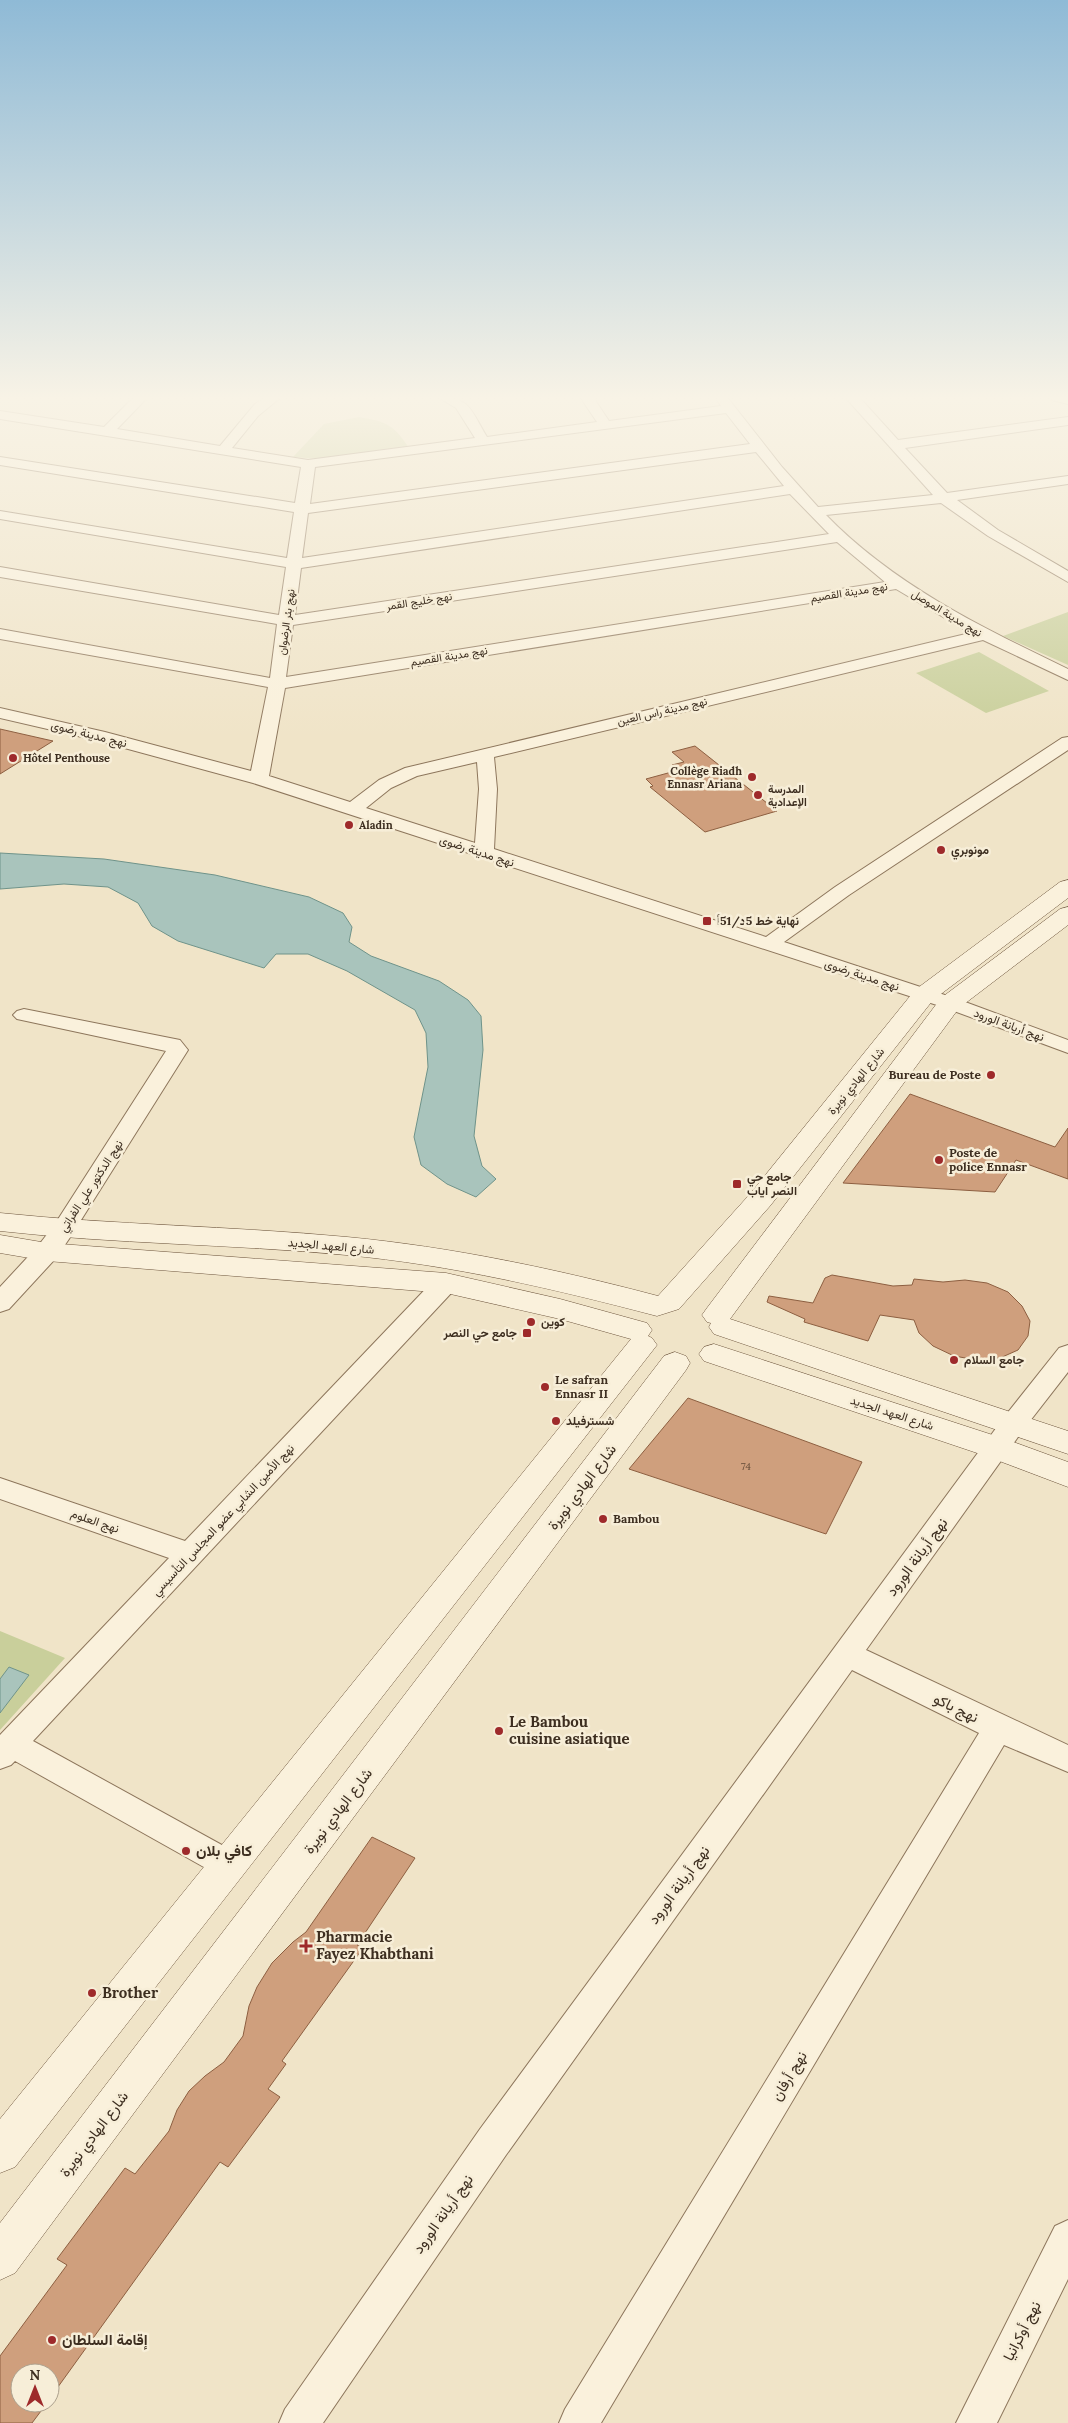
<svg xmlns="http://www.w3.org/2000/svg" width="1068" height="2423" viewBox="0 0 1068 2423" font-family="Lora,Vazirmatn,serif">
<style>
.green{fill:#c9cf9b}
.water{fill:#a9c4bc;stroke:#6f938a}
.building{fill:#cf9f7d;stroke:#8d5f41}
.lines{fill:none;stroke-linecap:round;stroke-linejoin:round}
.minor-casing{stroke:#8d765c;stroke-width:2}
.secondary-casing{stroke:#6f573f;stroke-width:1}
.minor{fill:#faf1dc;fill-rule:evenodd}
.secondary{fill:#faf1dc;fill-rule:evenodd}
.poi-dot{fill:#9e2a2b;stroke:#f7eed8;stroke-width:2}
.labels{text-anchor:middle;stroke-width:5;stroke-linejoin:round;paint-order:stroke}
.number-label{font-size:10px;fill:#624a37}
.far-street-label{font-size:11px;fill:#3d2e20;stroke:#f7eed8}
.far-poi-label{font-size:11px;font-weight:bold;fill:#3d2e20;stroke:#f7eed8;text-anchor:start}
.street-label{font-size:12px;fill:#3d2e20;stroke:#f7eed8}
.poi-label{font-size:12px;font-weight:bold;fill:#3d2e20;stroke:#f7eed8;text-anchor:start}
.near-street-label{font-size:15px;fill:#3d2e20;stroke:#f7eed8}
.near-poi-label{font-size:15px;font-weight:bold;fill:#3d2e20;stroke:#f7eed8;text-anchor:start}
</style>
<rect width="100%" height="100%" fill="#f0e4c8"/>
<path class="green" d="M359,417C387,422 393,424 409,448L320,459L293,457L324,424Z
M1068,612V665L1003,636Z
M979,652L1049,691L986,713L916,673Z
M0,1631L65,1658L0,1730Z"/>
<path class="water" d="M0,853L104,859L215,875L309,897L343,913L352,927L349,942L371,956L439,981L468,1000L481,1016L483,1050L474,1136L482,1166L496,1179L476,1197L447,1184L421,1165L414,1137L428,1067L426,1033L415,1010L347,971L308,954H276L264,968L178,941L152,926L138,903L108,887L64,884L0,889Z
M9,1667L29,1675L0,1713V1679Z"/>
<path class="building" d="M0,729L53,741L0,774Z
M695,746L777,811L705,832L650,787L653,786L646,779L679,770L672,765L684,762L672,752Z
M910,1094L1055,1147L1068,1128V1179L1016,1160L995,1192L843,1183Z
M832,1275L893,1286L912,1285L914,1279L943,1282L965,1280L987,1283L1008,1292L1022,1306L1030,1321L1028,1336L1018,1350L1000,1358L977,1360L954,1356L933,1346L919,1333L914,1320L880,1315L868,1341L804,1322L805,1319L767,1302L769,1296L813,1303L825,1278Z
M688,1398L862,1462L826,1534L629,1469Z
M372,1837L415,1858L357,1945L363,1948L282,2061L286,2064L268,2089L280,2097L228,2167L220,2162L50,2398V2373H20V2403H47L32,2423H0V2356L67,2265L57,2259L125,2168L135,2174L169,2131L177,2110L189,2091L205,2076L224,2062L243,2036L249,2006L257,1987L272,1963L293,1942L306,1932Z"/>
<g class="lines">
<defs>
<path id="minor" d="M134,397H148L117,429L220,446L255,404L265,397H281L258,416L232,448L308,460L475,438L456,408L438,397C471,397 471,411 487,437L597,422L580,397H593L609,421L721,406L715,397H727L782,467L818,507L933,495L845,397H859L898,440L1068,417V425L905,448L947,493L1068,476V484L957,500L998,530L1068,571V582L988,536L941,503L826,515C894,585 981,627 1068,669V680L983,640L494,757L497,789L494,849L766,937L835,887L1062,738L1068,737V750L849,895L784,942L957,999L1068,1040V1053L943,1007L253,783L95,740L0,718V708L105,732L251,771L268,687L0,639V629L270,678L277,624L0,577V567L279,615L286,567L0,519V511L287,558L294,512L0,465V457L295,503L301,467L0,419V411L104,427ZM726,413L750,444L310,504L315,467ZM756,452L784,486L302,558L308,513ZM790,494L829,534L295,615L301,568ZM837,542L885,582L286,677L293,625ZM896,589L970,633L405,768L379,780L350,802L269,776L285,688ZM477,762L479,789L475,843L366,808L391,788L417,776Z
M1051,397H1068V404L1052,400Z
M24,1009L180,1040L188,1050L71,1236L56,1258L9,1309L0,1312V1287L38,1246L55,1224L166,1051L17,1019L13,1015L17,1011Z
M446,1275L455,1277L458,1283L455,1289L33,1741L240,1855L245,1865L240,1875L229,1879L218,1875L15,1761L11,1765L0,1769V1735L169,1558L0,1499V1478L185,1541L437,1277Z
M1068,1345V1372L1023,1430L866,1650L1068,1745V1772L1004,1745L601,2423H559L565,2409L979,1733L852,1670L506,2155L323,2423H279L285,2409L480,2129L1005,1416L1059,1348Z
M1068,2220V2279L997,2423H956L1055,2226Z"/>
<path id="secondary" d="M1068,880V898L933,1000L770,1206L679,1309L657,1316C555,1289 452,1265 346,1255C231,1244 115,1244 0,1231V1213C115,1225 231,1226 347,1237C452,1247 556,1269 658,1296L750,1194L915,990L1060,882Z
M1068,907V925L959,1008L730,1319L1068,1431V1454L714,1334L709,1327L711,1323L707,1322L702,1315L707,1308L941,998L1060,909Z
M0,1235L47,1243L446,1273L560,1299L647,1323L652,1330L648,1336L652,1338L657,1345L15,2167L0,2173V2119L631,1339L560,1319L446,1293L47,1261L0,1253Z
M714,1344L1008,1440L1068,1462V1487L986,1456L704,1361L699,1354L704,1347Z
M675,1352L686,1356L690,1363L686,1370L15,2273L0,2280V2223L664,1356Z"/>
</defs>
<use href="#minor" class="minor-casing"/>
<use href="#secondary" class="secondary-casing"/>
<use href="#minor" class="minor"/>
<use href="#secondary" class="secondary"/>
</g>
<linearGradient id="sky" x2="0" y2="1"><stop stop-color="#8fbad6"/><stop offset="0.54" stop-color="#f8f3e6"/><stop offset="1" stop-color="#f8f3e6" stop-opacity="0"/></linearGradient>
<rect width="1068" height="737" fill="url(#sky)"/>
<g class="poi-dot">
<circle cx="13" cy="758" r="5"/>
<circle cx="752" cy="777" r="5"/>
<circle cx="758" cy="795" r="5"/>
<circle cx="349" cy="825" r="5"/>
<circle cx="941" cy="850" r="5"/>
<rect x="702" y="916" width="10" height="10" rx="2.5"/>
<circle cx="991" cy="1075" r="5"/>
<circle cx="939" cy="1160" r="5"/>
<rect x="732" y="1179" width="10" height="10" rx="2.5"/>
<circle cx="531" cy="1322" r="5"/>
<rect x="522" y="1328" width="10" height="10" rx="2.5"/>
<circle cx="954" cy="1360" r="5"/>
<circle cx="545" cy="1387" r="5"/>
<circle cx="556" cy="1421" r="5"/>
<circle cx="603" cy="1519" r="5"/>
<circle cx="499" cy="1731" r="5"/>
<circle cx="186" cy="1851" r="5"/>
<path d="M303.5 1938.5h5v5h5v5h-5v5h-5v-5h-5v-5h5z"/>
<circle cx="92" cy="1993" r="5"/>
<circle cx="52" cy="2340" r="5"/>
</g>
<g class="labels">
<g class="number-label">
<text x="746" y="1470">74</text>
</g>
<g class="far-street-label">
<text transform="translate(849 592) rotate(-9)" y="4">نهج مدينة القصيم</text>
<text transform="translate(419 601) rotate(-9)" y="4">نهج خليج القمر</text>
<text transform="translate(947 613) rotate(31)" y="4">نهج مدينة الموصل</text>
<text transform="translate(286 622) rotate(-82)" y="4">نهج بئر الرضوان</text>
<text transform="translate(449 656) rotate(-9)" y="4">نهج مدينة القصيم</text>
<text transform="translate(662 711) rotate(-13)" y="4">نهج مدينة راس العين</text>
</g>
<g class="far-poi-label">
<text x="23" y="762">Hôtel Penthouse</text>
<text x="742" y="775" text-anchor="end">Collège Riadh<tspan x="742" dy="13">Ennasr Ariana</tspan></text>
<text x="768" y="793">المدرسة<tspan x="768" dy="13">الإعدادية</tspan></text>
<text x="359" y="829">Aladin</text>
</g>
<g class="street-label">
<text transform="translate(89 734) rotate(14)" y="4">نهج مدينة رضوى</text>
<text transform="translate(477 851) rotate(18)" y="4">نهج مدينة رضوى</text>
<text transform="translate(862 975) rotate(18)" y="4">نهج مدينة رضوى</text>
<text transform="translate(1009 1025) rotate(20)" y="4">نهج أريانة الورود</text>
<text transform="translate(856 1081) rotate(-51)" y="4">شارع الهادي نويرة</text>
<text transform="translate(91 1186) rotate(-57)" y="4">نهج الدكتور علي الفراتي</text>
<text transform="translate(331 1246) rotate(5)" y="4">شارع العهد الجديد</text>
<text transform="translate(892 1413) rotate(18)" y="4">شارع العهد الجديد</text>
<text transform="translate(223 1520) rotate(-47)" y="4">نهج الأمين الشابي عضو المجلس التأسيسي</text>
<text transform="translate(95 1521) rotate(19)" y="4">نهج العلوم</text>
</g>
<g class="poi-label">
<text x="951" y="854">مونوبري</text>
<text x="717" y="925">نهاية خط 5د/51أ</text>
<text x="981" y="1079" text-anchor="end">Bureau de Poste</text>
<text x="949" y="1157">Poste de<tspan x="949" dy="14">police Ennasr</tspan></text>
<text x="747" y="1181">جامع حي<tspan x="747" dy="14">النصر اياب</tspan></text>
<text x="541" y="1326">كوين</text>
<text x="517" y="1337" text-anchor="end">جامع حي النصر</text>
<text x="964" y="1364">جامع السلام</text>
<text x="555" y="1384">Le safran<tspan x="555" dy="14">Ennasr II</tspan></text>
<text x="566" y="1425">شسترفيلد</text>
<text x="613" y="1523">Bambou</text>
</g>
<g class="near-street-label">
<text transform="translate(582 1487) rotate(-53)" y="5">شارع الهادي نويرة</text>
<text transform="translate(917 1557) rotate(-54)" y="5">نهج أريانة الورود</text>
<text transform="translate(956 1708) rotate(26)" y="5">نهج باكو</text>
<text transform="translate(338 1811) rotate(-53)" y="5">شارع الهادي نويرة</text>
<text transform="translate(679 1885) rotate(-54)" y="5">نهج أريانة الورود</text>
<text transform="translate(789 2076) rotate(-59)" y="5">نهج أرفان</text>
<text transform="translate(94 2134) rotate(-53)" y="5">شارع الهادي نويرة</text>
<text transform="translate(443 2214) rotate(-55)" y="5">نهج أريانة الورود</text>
<text transform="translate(1022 2331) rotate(-63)" y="5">نهج أوكرانيا</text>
</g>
<g class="near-poi-label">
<text x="509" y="1727">Le Bambou<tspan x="509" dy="17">cuisine asiatique</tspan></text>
<text x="196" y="1856">كافي بلان</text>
<text x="316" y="1942">Pharmacie<tspan x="316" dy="17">Fayez Khabthani</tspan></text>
<text x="102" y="1998">Brother</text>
<text x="62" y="2345">إقامة السلطان</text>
</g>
</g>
<g transform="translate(35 2388)"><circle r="24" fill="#f7eed8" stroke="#ada18e"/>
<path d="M0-4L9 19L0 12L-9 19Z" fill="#9e2a2b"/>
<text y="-8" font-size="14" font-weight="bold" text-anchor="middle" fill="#3d2e20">N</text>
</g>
</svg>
